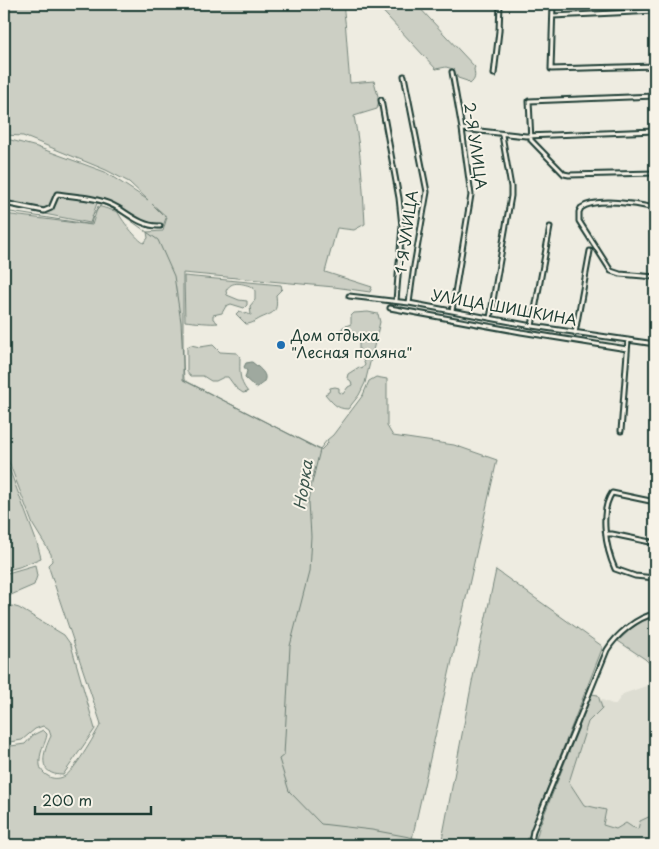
<svg xmlns="http://www.w3.org/2000/svg" width="659" height="849" viewBox="0 0 659 849" font-family="'Playpen Sans',sans-serif">
<style>
.built{fill:#ddddd2}
.green{fill:#cccfc4;stroke:#76867c}
.water{fill:#9fa99f;stroke:#6c7e74}
.lines{fill:none;stroke-linecap:round;stroke-linejoin:round}
.stream{stroke:#6c7e74;stroke-width:1}
.street-casing{stroke:#1f3d34;stroke-width:7}
.street{stroke:#f7f3e8;stroke-width:3}
.poi-dot{fill:#1f6fb2;stroke:#f7f3e8;stroke-width:2}
.labels{text-anchor:middle;stroke-width:4;stroke-linejoin:round;paint-order:stroke}
.street-label{font-size:15px;fill:#1f3d34;stroke:#f7f3e8}
.poi-label{font-size:15px;fill:#1f3d34;stroke:#f7f3e8;text-anchor:start}
.water-label{font-size:16px;font-style:italic;fill:#3f584f;stroke:#f7f3e8}
</style>
<rect width="100%" height="100%" fill="#eeece1"/>
<filter id="ink" filterUnits="userSpaceOnUse"><feTurbulence type="fractalNoise" baseFrequency=".02" numOctaves="2"/><feDisplacementMap in="SourceGraphic" scale="10" xChannelSelector="R" yChannelSelector="G"/><feConvolveMatrix kernelMatrix="1 2 1 2 8 2 1 2 1" color-interpolation-filters="sRGB"/></filter>
<g filter="url(#ink)">
<path class="built" d="M652,684L655,689V845H618L559,783L592,696L615,705L623,694Z"/>
<path class="green" d="M4,4H343C347,30 347,56 350,83L374,81L379,100L377,109L354,116C361,152 363,188 365,224L354,230L337,228L325,272L372,287L370,292L334,287L183,273V380L321,450L328,443L327,440L333,435L363,395L369,381L376,377L387,379V426L393,436L454,445L497,460L412,839L413,845H4V747L25,744L33,735L43,730L47,734C46,743 40,750 40,760C39,767 42,773 48,776C52,779 58,779 63,777C74,773 94,736 101,724L48,565L52,561L51,554L33,525L4,449V214L92,225L98,206L118,212C120,218 138,241 144,243L148,238L147,232L163,231L167,217L152,204L166,218L162,229L149,228L111,206L97,203L90,223L4,206V144L7,139L37,147L105,172L148,200L129,182L106,170L23,136L4,135Z
M376,4H416L475,67L474,69C475,76 476,79 470,84L467,81L458,78L453,69L446,67L436,69Z
M184,276L281,285L282,289L276,295C278,312 275,312 261,318C255,321 252,324 246,324L236,314L239,311L251,315L250,306L255,300V291L253,287C244,284 231,279 226,291L227,295L239,300L247,301V305L244,308L231,304L226,306L222,313L213,315V319L218,323C213,324 192,322 185,321Z
M368,312L378,314L380,322L365,383L359,395L348,409C336,409 332,402 325,394L329,392L330,388L335,387L339,388V392L343,394L348,387L352,385L351,381L347,378L348,374L359,367L362,369L365,365L359,349V338L337,337L343,327L351,324V316L354,313Z
M191,345L200,347L213,345L220,352L237,353L240,357C240,370 238,380 248,392L243,393L236,388L228,377H224L216,381H211L203,376H190L187,372V347Z
M4,455L37,543L41,558L19,567L4,571Z
M35,565L37,576L34,585L4,598V574Z
M496,570L602,646V649L526,843L528,845H441L472,682Z
M12,606L19,608L64,635L71,645L95,729L63,775C36,775 43,752 51,736L49,730L43,726L35,729L22,740L4,743V609Z
M651,616H655V669L645,659L618,641L633,627Z
M592,694L598,695L602,708L588,722L569,782L584,805L606,810L603,825L616,829L626,823L632,827L638,829L640,821L655,814L654,845H541L536,839L540,825Z"/>
<path class="water" d="M252,362C263,371 273,378 256,388L245,378L247,371L244,367L246,363Z"/>
<g class="lines">
<path class="stream" d="M4,211L87,224H91L93,215L102,204L116,210L158,240L174,276L181,322L184,380L320,450L311,487L309,502L311,536L309,572L290,646L284,755L279,759L289,791L321,824L372,830L441,843L444,845
M320,449L327,440
M567,845L573,843L585,845"/>
<defs>
<path id="street" d="M553,4L551,69L655,66
M553,16L655,11
M494,74L499,31L500,4
M404,76L427,192L414,266L409,303
M655,96L529,101L531,140L564,174L569,175L655,173
M381,100L399,198L402,226L396,301
M462,129L526,136L655,131
M4,203L44,211L51,208L57,194C77,197 100,197 118,208C131,216 144,227 160,226
M655,208C638,204 596,197 581,208L579,212V221L611,271L620,274L655,277
M349,296L409,303L532,326L655,344
M390,308L521,332L627,349
M452,311L471,195L462,129L452,72
M490,318L511,196V187L502,135
M532,326L550,227
M575,333L590,251
M621,431L628,340
M655,502L612,493C599,512 606,549 615,569L635,576L655,578
M607,534H612L655,543
M533,845L531,842L533,831L607,650C616,635 637,617 655,614"/>
</defs>
<use href="#street" class="street-casing"/>
<use href="#street" class="street"/>
</g>
</g>
<circle class="poi-dot" cx="281" cy="345" r="5"/>
<g class="labels">
<g class="street-label">
<text transform="translate(475 146) rotate(82)" y="5">2-Я УЛИЦА</text>
<text transform="translate(407 232) rotate(-82)" y="5">1-Я УЛИЦА</text>
<text transform="translate(504 308) rotate(10)" y="5">УЛИЦА ШИШКИНА</text>
</g>
<g class="poi-label">
<text x="291" y="341">Дом отдыха<tspan x="291" dy="17">"Лесная поляна"</tspan></text>
</g>
<g class="water-label">
<text transform="translate(303 485) rotate(-81)" y="6">Норка</text>
</g>
</g>
<rect width="659" height="849" fill="none" stroke="#f7f3e8" stroke-width="20"/>
<rect x="10" y="10" width="639" height="829" fill="none" stroke="#1f3d34" stroke-width="2" filter="url(#ink)"/>
<path d="M35 806v8h116v-8" fill="none" stroke="#1f3d34" stroke-width="2.5"/>
<text x="42" y="806" font-size="15" fill="#1f3d34" stroke="#f7f3e8" stroke-width="4" paint-order="stroke">200 m</text>
</svg>
